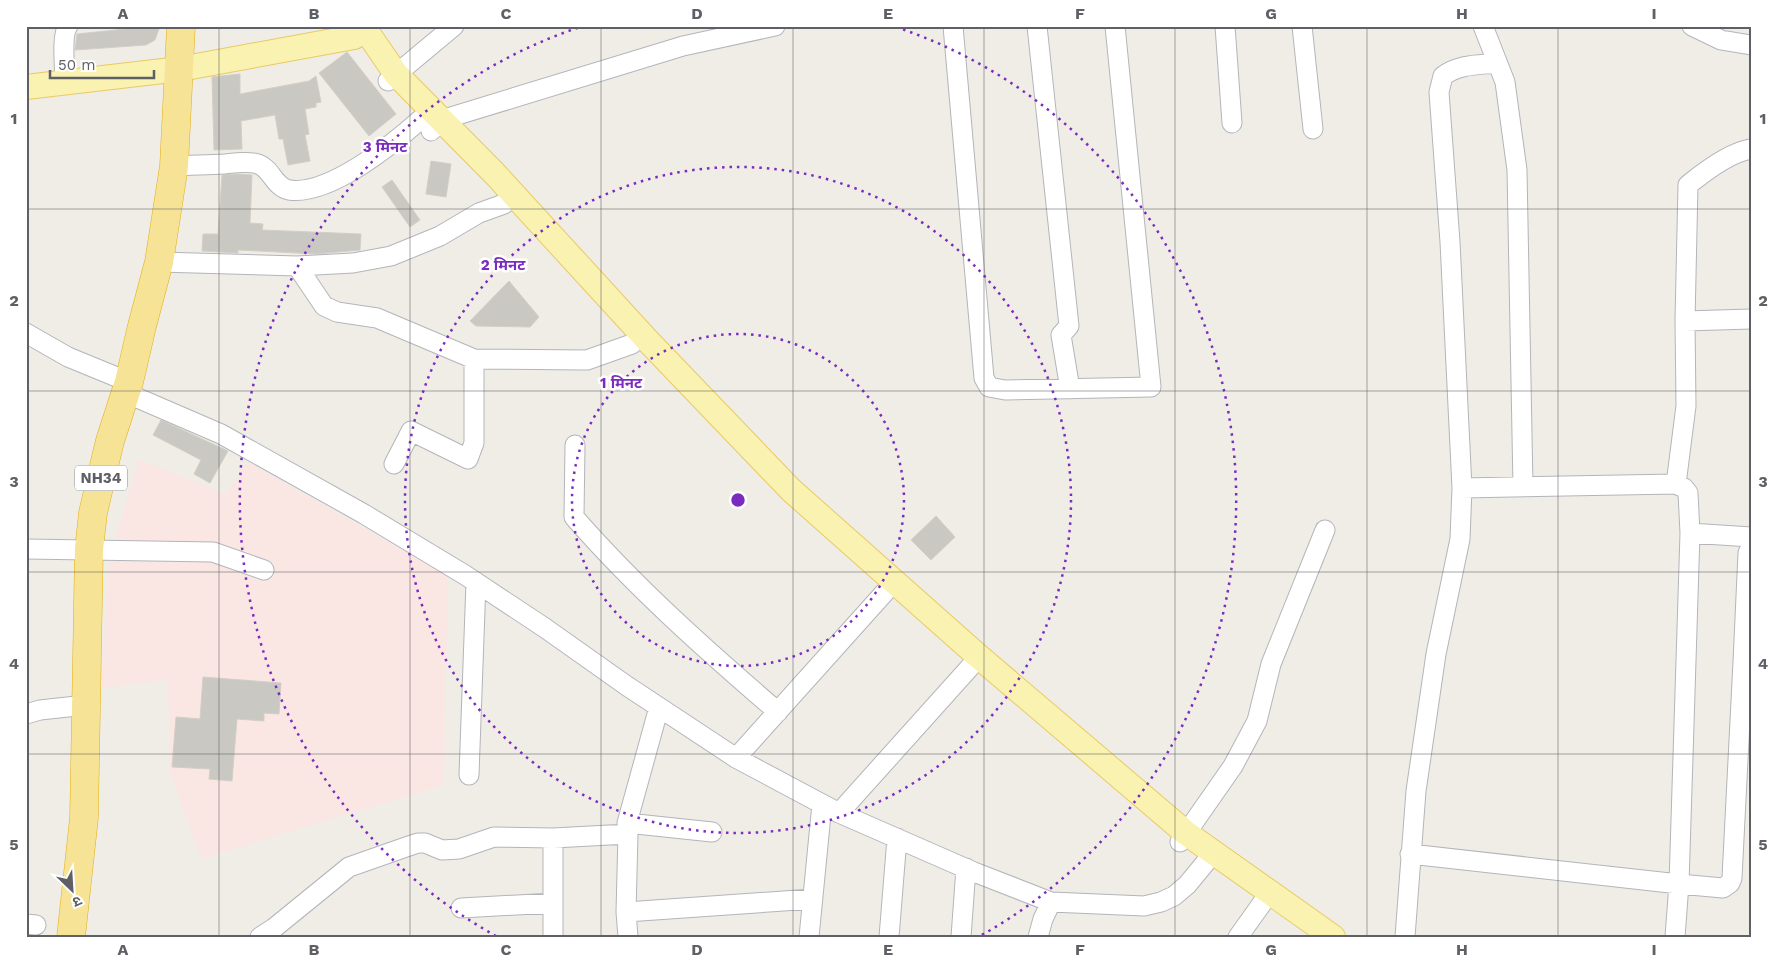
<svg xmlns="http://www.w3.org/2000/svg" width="1777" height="963" viewBox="0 0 1777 963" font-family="'Work Sans','Noto Sans Devanagari',sans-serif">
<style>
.medical{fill:#fae7e4}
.building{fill:#cac8c2;stroke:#d3cfc5}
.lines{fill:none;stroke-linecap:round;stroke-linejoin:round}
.minor-casing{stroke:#b3b5ba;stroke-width:21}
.major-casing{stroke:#e8ca66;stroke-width:26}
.highway-casing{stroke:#e4ae10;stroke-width:29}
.minor{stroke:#fff;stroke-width:19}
.major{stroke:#f9f2b0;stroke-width:24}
.highway{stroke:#f6e396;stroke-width:28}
.grid{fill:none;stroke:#5e6065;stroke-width:1;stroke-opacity:0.55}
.ring{fill:none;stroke:#7b2cbf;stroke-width:2.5;stroke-dasharray:2.5 5}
.labels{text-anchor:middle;stroke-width:5;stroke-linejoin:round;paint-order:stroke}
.shield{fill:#fff;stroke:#8e9093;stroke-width:1}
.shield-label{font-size:15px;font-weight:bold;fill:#5e6065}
.centre{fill:#7b2cbf;stroke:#fff;stroke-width:2.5}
.ring-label{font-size:15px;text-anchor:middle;font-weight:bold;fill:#7b2cbf;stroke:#fff;stroke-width:5;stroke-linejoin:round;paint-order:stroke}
.neatline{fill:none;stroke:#5e6065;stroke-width:2}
.grid-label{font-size:16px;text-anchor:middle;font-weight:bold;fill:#5e6065}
</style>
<rect width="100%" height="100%" fill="#efede6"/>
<path class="medical" d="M139,459L226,494L248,462L448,576L444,785L201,859L170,774L168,680L101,688L109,559Z"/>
<path class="building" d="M135,26H160L155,40L146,45L75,50L77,34L135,28Z
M347,52L396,114L369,136L319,73Z
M240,74V94L309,81L316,76L321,102L316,103V107L305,109L309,134L305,135L310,161L288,165L283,139H279L275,115L241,121L242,149L214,150L212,77Z
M431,161L451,164L446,197L426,194Z
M236,174L252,175L250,223L263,224L262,230L361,234L360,250L316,254L238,250V253L202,251L203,234H218L222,175Z
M392,180L420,220L410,227L382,187Z
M509,281L539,317L530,327L476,326L470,321Z
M161,420L228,451L210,483L194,474L201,460L153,435Z
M936,516L955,537L931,560L911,540Z
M203,677L281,683L279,714L264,713V721L237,719L232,781L209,779L210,769L172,767L176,717L200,719Z"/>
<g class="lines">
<defs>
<path id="minor" d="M953,26L984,378L989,387L1005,390L1151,387L1115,26
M1037,26L1069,326L1061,335L1070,389
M1225,26L1232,123
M1302,26L1313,129
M1483,26L1505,82L1517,170L1523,487
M1692,26L1721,40L1751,45
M1497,63C1478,65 1459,64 1443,76L1439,92L1450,242L1462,488L1676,484L1684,488L1688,493L1690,533L1751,537
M388,81L454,26
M65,82C65,69 61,35 68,26
M431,131L441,120L683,46L775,26
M1751,149C1731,152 1704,172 1688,185L1685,321L1751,319
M174,166C191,165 207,165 224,164C234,163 248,161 258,164C272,169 274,187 289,190C329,196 393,144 421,119
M159,262L297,266L324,306L337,312L377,318L474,359L587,360L632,344
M297,266L353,263L391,256L440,236L479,213L504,204
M26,333L68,357L129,382
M126,393L221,434L364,514L465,575L545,628L627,686L736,758L839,813L974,872L1051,902L1144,906L1161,902L1174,896L1187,885L1206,862
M575,445L574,517C636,588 707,651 778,712
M394,464L411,431L468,459L474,443V359
M1676,484L1686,406L1685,321
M1690,533L1679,884L1723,888L1730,883L1732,878L1743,662
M1751,548L1748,553L1743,662L1751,663
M26,549L213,552L264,570
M26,714L40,710L86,705
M736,758L885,592
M469,775L476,582
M839,813L971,666
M627,823L659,707
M1180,842L1233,766L1257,721L1271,664L1325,530
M1410,854L1679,884L1675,937
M461,908L553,903
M626,912L628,834L627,823L712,832
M26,924L36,925
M260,937L274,928L349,867L406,847L418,843H425L442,850L459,849L494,837L553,838
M553,937V838L628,834
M628,937L626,912L812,899
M809,937L822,804
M889,937L897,838
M961,937L966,868
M1038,937L1043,919L1051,902
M1238,937L1263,902
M1405,937L1416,791L1436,654L1460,539L1462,488"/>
<path id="major" d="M363,26L396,74L495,174L648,341L791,490L977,655L1186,833L1333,937
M26,87L180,69L354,37"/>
<path id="highway" d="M71,937L84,818L89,549L93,513L102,474L110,441L129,382L142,326L159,262L174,166L181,26"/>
</defs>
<use href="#minor" class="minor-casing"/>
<use href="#major" class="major-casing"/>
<use href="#highway" class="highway-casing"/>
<use href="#minor" class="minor"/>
<use href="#major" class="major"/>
<use href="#highway" class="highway"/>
</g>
<path class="grid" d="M219,26V937M410,26V937M601,26V937M793,26V937M984,26V937M1175,26V937M1367,26V937M1558,26V937M26,209H1751M26,391H1751M26,572H1751M26,754H1751"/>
<g class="ring">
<circle cx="738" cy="500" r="166"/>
<circle cx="738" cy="500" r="333"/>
<path d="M496 936A499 499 0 0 1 580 27M896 27A499 499 0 0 1 980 936"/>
</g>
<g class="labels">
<rect class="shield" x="75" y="465.5" width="52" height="25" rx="4"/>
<g class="shield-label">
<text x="101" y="483">NH34</text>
</g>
</g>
<circle cx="738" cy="500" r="8" class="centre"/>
<g class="ring-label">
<text x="385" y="152">3 मिनट</text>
<text x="503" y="270">2 मिनट</text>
<text x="621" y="388">1 मिनट</text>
</g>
<rect width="1777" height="963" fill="none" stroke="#ffffff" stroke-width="55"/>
<g transform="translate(72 890) rotate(155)" stroke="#ffffff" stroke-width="4" paint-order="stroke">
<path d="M0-4L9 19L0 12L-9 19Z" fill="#5e6065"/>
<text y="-8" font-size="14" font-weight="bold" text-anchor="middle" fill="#5e6065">उ</text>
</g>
<path d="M50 70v8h104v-8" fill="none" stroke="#5e6065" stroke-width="2.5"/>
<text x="58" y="70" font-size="15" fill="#5e6065" stroke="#ffffff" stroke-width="4" paint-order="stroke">50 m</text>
<rect x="28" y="28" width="1722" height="908" class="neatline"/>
<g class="grid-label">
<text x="123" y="19">A</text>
<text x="314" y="19">B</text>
<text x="506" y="19">C</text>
<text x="697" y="19">D</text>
<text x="888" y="19">E</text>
<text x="1080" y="19">F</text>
<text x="1271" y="19">G</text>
<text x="1462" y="19">H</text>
<text x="1654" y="19">I</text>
<text x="14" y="124">1</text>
<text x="1763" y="124">1</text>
<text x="14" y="306">2</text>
<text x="1763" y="306">2</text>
<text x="14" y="487">3</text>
<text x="1763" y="487">3</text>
<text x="14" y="669">4</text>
<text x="1763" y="669">4</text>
<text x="14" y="850">5</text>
<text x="1763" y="850">5</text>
<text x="123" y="955">A</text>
<text x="314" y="955">B</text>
<text x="506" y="955">C</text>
<text x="697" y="955">D</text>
<text x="888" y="955">E</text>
<text x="1080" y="955">F</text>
<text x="1271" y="955">G</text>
<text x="1462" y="955">H</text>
<text x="1654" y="955">I</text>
</g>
</svg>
